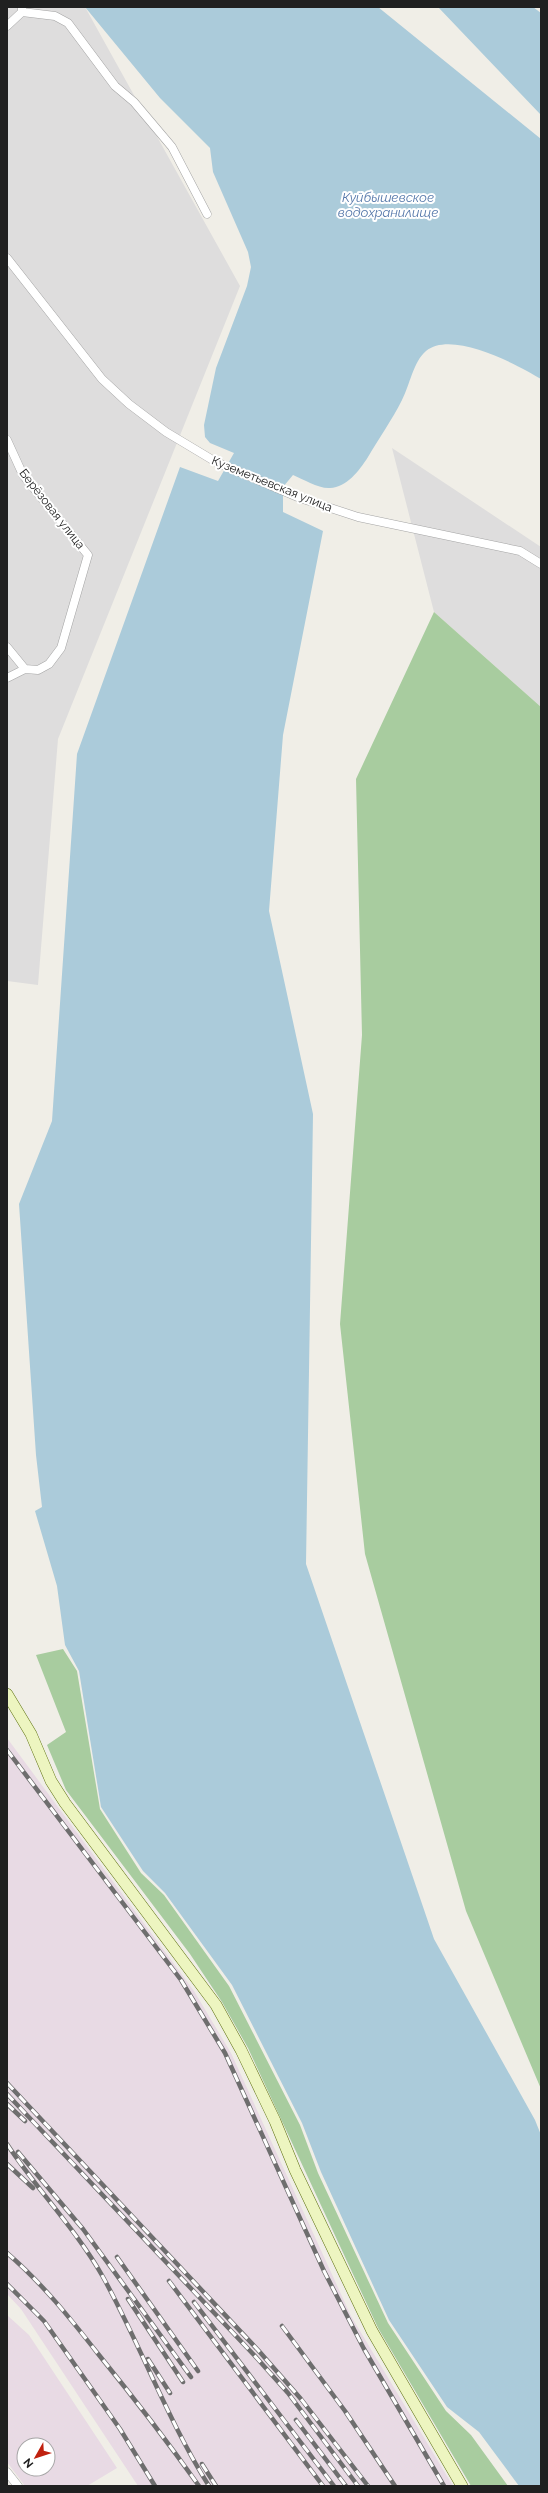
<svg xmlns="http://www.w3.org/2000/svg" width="548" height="2493" viewBox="0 0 548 2493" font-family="Raleway,sans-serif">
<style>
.residential{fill:#dedddd}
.industrial{fill:#e8dae4;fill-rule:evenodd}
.forest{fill:#a8cc9f}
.water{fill:#abcbda}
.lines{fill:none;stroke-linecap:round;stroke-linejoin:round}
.street-casing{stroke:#a4a4a4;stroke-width:9}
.secondary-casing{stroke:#5c700d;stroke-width:12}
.street{stroke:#fff;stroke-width:8}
.secondary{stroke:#edf5c0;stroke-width:11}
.rail-casing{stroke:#6e6e6e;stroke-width:4.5}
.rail{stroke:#fff;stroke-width:3;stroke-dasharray:9;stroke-linecap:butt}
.labels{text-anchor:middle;stroke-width:4;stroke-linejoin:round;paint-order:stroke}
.street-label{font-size:12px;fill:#202020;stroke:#fff}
.water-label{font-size:13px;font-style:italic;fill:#5376a9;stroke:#fff}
</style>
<rect width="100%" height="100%" fill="#f0eee7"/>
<path class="residential" d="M7,7H85L240,286L58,739L38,985L7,981Z
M392,448L541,547V707L434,612Z"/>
<path class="industrial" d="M7,1738L194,1991L231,2053L351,2316L453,2486H138L21,2309L7,2294Z
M7,2315L29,2335L117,2468L87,2486H25L7,2462ZM24,2445H48V2469H24Z"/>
<path class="forest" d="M434,612L541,707V2089L466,1911L365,1554L340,1324L362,1035L356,779Z
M63,1649L77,1671L100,1809L141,1873L164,1895L229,1986L300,2125L318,2173L388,2323L446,2411L471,2435L508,2486H471L378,2328L248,2048L222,2002L190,1954L66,1790L47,1745L66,1732L36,1655Z"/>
<path class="water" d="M85,7H378L541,139V379C516,364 452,330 426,351C413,362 410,385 402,400C392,420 379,438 368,457C359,471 347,487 330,488C319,489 303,479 293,475L283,487V512L323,531L283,735L269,911L313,1114L306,1564L434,1939L535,2120L541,2135V2486H519L479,2432L447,2407L389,2320L321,2172L302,2123L232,1985L165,1893L143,1871L101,1807L79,1671L65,1645L57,1586L35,1511L42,1507L36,1455L19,1204L52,1121L77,754L180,467L218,481L234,453L210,443L205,437L204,425L216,368L247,286L251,267L248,252L213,172L210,148L160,98Z
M438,7H533L541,13V115Z"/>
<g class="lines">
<defs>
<path id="street" d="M22,7V12L55,16L68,23L115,86L134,102L172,147L207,214
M7,26L22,12
M7,258L102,379L129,404L166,432L216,462L300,498L358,517L520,551L541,564
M7,440L23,475L88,555L61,648L49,664L38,670L25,669L7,678
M7,647L25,669
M7,2472L18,2486"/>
<path id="secondary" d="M7,1694L31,1734L51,1781L65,1803L216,2005L241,2050L275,2121L295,2170L372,2331L462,2486"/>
</defs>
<use href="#street" class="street-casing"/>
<use href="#secondary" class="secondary-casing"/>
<use href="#street" class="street"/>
<use href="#secondary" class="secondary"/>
<defs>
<path id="rail" d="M7,1750L181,1980L225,2053L324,2271L364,2349L444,2486
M7,2083L258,2350L301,2399L368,2486
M7,2094L254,2355L288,2393L358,2486
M7,2104L25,2121
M7,2144C37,2190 76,2229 103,2277C141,2346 167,2419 209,2486
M18,2152L83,2229L191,2377
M7,2164L33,2188
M7,2253C42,2283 70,2318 99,2355C134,2398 167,2441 199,2486
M117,2257L198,2371
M169,2281L323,2486
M7,2284L44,2321L120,2429L155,2486
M128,2299L183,2382
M194,2302L334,2486
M282,2326L345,2411L395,2486
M148,2359L170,2393
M296,2420L346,2486
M202,2464L216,2486"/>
</defs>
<use href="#rail" class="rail-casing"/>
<use href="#rail" class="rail"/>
</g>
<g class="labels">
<g class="street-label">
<text transform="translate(272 484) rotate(22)" y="4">Куземетьевская улица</text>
<text transform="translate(52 509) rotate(52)" y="4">Берёзовая улица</text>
</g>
<g class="water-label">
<text x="388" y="202">Куйбышевское<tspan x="388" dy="15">водохранилище</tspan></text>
</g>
</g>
<rect width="548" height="2493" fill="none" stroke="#202020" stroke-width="16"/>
<g transform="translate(36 2457) rotate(231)"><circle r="19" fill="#ffffff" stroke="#a6a6a6"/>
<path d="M0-3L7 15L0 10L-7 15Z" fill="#c0210f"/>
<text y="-6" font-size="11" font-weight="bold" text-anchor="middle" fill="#202020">N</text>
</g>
</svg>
